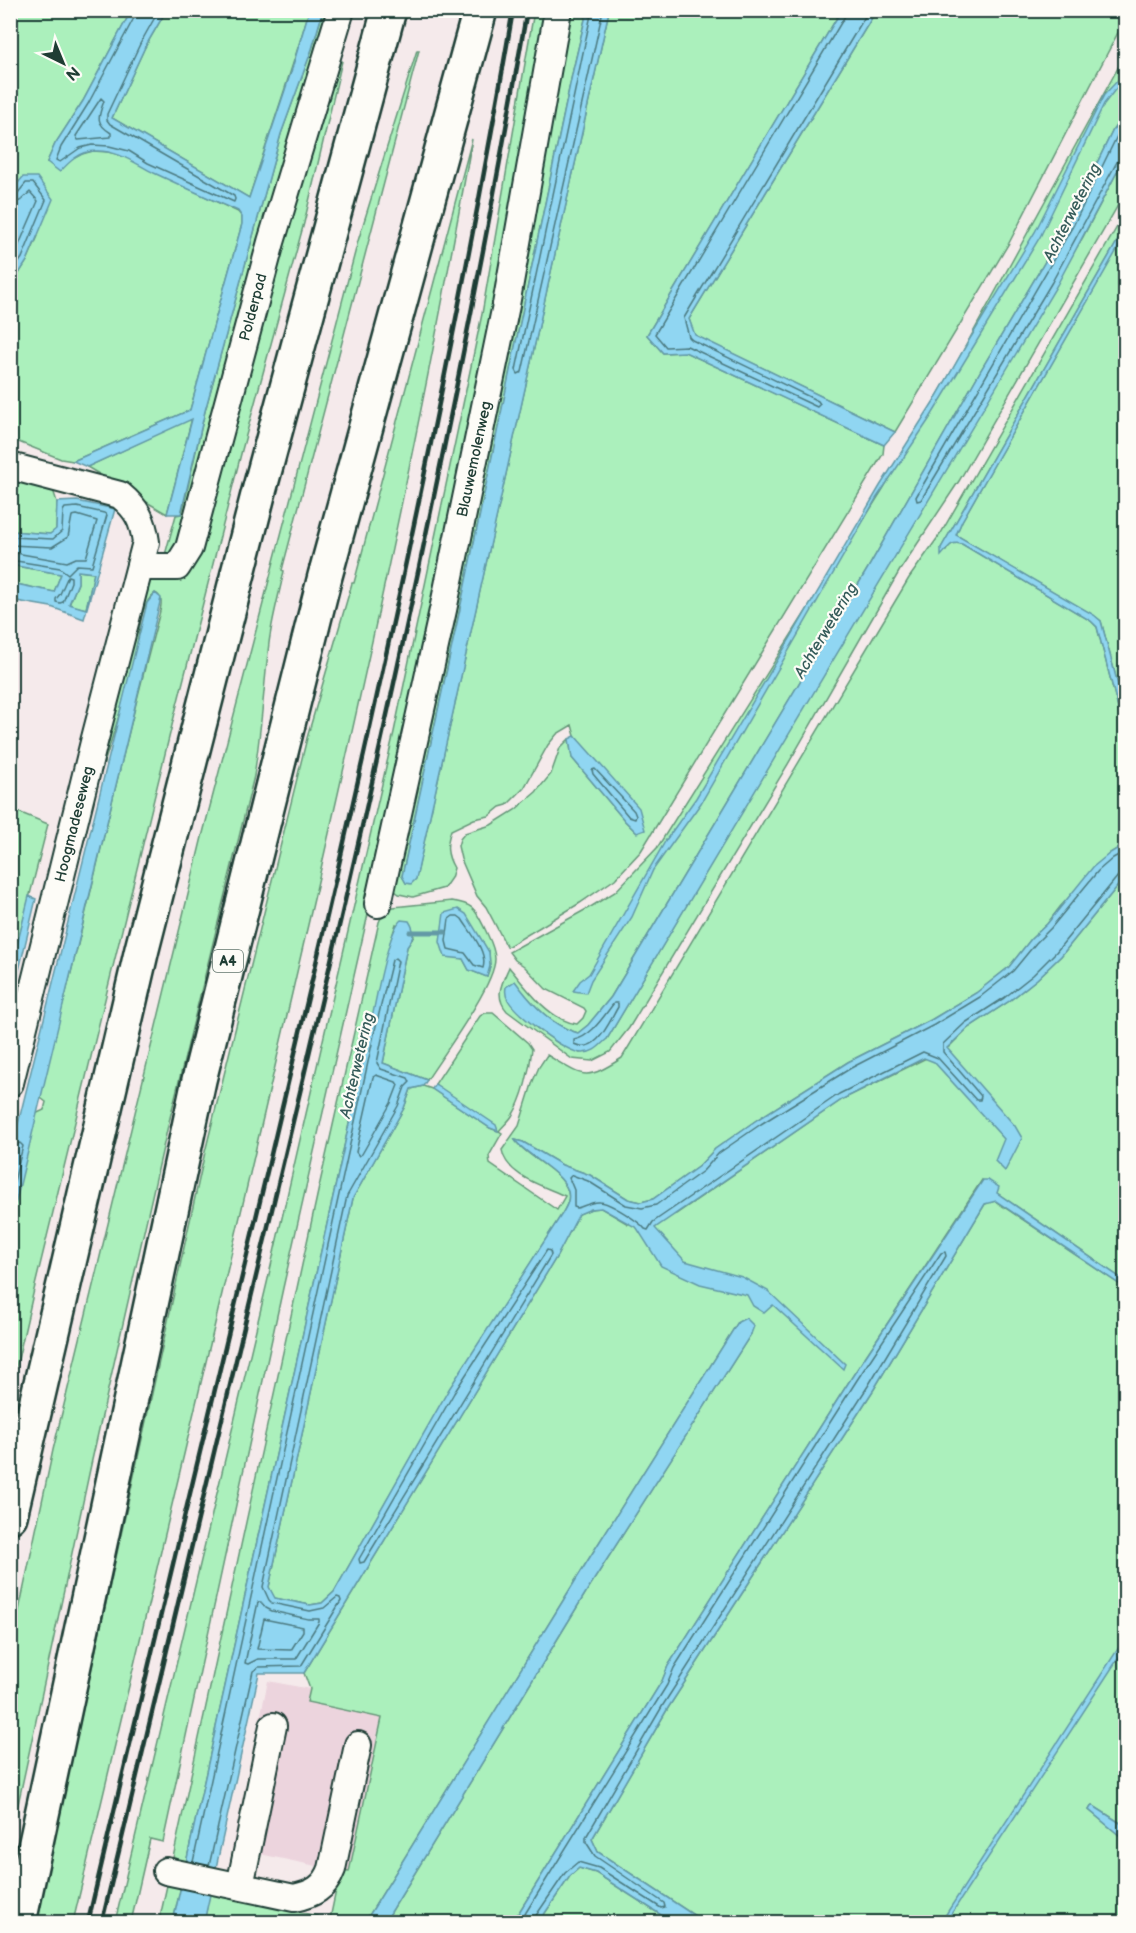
<svg xmlns="http://www.w3.org/2000/svg" width="1136" height="1933" viewBox="0 0 1136 1933" font-family="'Balsamiq Sans',sans-serif">
<style>
.built{fill:#ecd4dd}
.green{fill:#abf0bc;stroke:#659678;stroke-width:1.5;fill-rule:evenodd}
.water{fill:#90d6f2;stroke:#6399a6;stroke-width:1.5;fill-rule:evenodd}
.lines{fill:none;stroke-linecap:round;stroke-linejoin:round}
.shore{stroke:#4c7a80;stroke-width:1.5}
.stream{stroke:#6399a6;stroke-width:5}
.minor-casing{stroke:#1f3d34;stroke-width:30}
.highway-casing{stroke:#1f3d34;stroke-width:38}
.minor{stroke:#fdfcf7;stroke-width:26}
.highway{stroke:#fdfcf7;stroke-width:33}
.rail{stroke:#1f3d34;stroke-width:4.5}
.labels{text-anchor:middle;stroke-width:4.5;stroke-linejoin:round;paint-order:stroke}
.shield{fill:#fdfcf7;stroke:#62766e;stroke-width:1.5}
.shield-label{font-size:14px;font-weight:bold;fill:#1f3d34}
.street-label{font-size:15px;fill:#1f3d34;stroke:#fdfcf7}
.water-label{font-size:16px;font-style:italic;fill:#365c5a;stroke:#fdfcf7}
</style>
<rect width="100%" height="100%" fill="#f5eaeb"/>
<filter id="ink" filterUnits="userSpaceOnUse"><feTurbulence type="fractalNoise" baseFrequency=".0167" numOctaves="2"/><feDisplacementMap in="SourceGraphic" scale="12" xChannelSelector="R" yChannelSelector="G"/><feConvolveMatrix kernelMatrix="1 2 1 2 8 2 1 2 1" color-interpolation-filters="sRGB"/></filter>
<g filter="url(#ink)">
<path class="built" d="M268,1681L310,1689L307,1702L382,1717L349,1873L232,1848Z"/>
<path class="green" d="M11,11H131L83,101L55,144L47,162L69,161L82,154L93,151L108,152L127,157L146,168L238,212L242,217V224L190,410L73,461L61,459L11,439V286L27,261L38,236L13,189L11,190Z
M166,11H309C291,74 269,135 249,198L112,118L145,47Z
M323,11H353L339,60L342,61L304,223L242,450L175,713L33,1294L11,1390V1210L31,1116L44,1110L46,1102L38,1096C84,937 115,775 159,615C161,607 164,597 155,593C141,603 140,628 137,644C125,705 103,765 84,825L147,576L160,573L176,515L181,514L183,509L205,411L281,134L312,49Z
M534,11H552L409,734L283,1288L163,1842L150,1839L131,1922H115L267,1283L394,732L482,314Z
M566,11H587L573,70L460,609L402,876L406,883L416,878L609,11H841L647,335L663,353L685,352L884,445L883,454L641,851L615,879L580,903L507,947L486,907L477,896L461,859L458,846L460,839L465,833L491,825L515,810L536,792L551,774L560,748L569,739L572,758L625,821L637,833L575,736L572,725L557,734L548,745L524,788L507,805L500,807L489,816L474,819L451,830C446,845 446,854 454,868L451,878L444,888L413,897L399,894L391,888Z
M876,11H1125V19L1009,243L895,432L694,335L689,319Z
M417,50H419L282,570L284,571C279,595 272,619 269,643C264,687 261,732 254,776L167,1130L92,1460L11,1837V1648L53,1450L202,837L272,569L358,241Z
M1125,55V113L1113,130L1069,221L981,370L868,568L611,997L588,1025L578,1033C552,1027 531,1003 515,982L534,1026L558,1043L580,1053L607,1039L1083,237L1125,157V193L959,481L900,570L788,764L629,1028L610,1052L592,1061L572,1059L507,1011C494,996 502,983 509,967C525,987 550,1021 577,1024L583,1018L586,1011L584,1008L546,989L524,966L515,960L509,952L592,906L615,892L657,848L883,489L953,369Z
M472,139C427,398 370,656 311,912C234,1249 152,1586 73,1922H36L205,1152L307,738L352,583H354Z
M1125,213V228L941,548L946,551C950,544 953,542 962,544L1091,621L1097,627L1125,735V844L1110,853L1060,907L1047,924L1031,939L1009,967L976,993L931,1020L848,1062L758,1119L715,1149L699,1166L653,1199L641,1202L628,1199L590,1175L562,1165L523,1142L515,1140C525,1158 575,1175 568,1201C567,1206 564,1210 562,1214L449,1390L334,1592L322,1603L310,1605L274,1598L269,1587L353,1198L404,1108L411,1089L423,1086L432,1089L490,1128L498,1131L435,1084L480,1016L485,1013H493L528,1043L532,1049C530,1069 523,1099 512,1116C509,1121 503,1126 499,1131L502,1133L489,1156L490,1164L557,1210L565,1196C544,1186 506,1176 502,1150L519,1126L533,1081L539,1067L547,1055C584,1077 584,1082 622,1058L909,578L941,533Z
M1125,235V711L1101,621L1093,615L956,535L962,521L999,456Z
M192,418L167,514L87,467Z
M10,479L53,490L57,502L56,530L50,534L11,531Z
M10,565L61,574L54,592L11,583Z
M78,571L94,573L86,609L69,605L78,583Z
M11,809L48,824L11,969Z
M1125,877V1281L997,1193L982,1180L852,1377L668,1666L662,1681L513,1922H385L588,1589L751,1334L746,1318L738,1322L585,1565L365,1922H204L210,1892L330,1919L340,1871L349,1872L382,1718L307,1702L310,1689L304,1673L557,1256L579,1214L591,1209L601,1208L628,1224L676,1214L843,1099L949,1047L968,1028L1008,1002L1037,979L1061,956Z
M452,901C474,904 475,909 485,929C489,938 495,948 495,959C495,985 443,1055 427,1080L383,1063L407,947L414,936L396,924L390,943L370,1029L173,1922H159L319,1187L379,922C382,914 385,910 393,907ZM489,952L490,966L487,977L469,970L463,959L459,957Z
M995,1201L1125,1288V1826L1092,1805L1089,1810L1125,1840L1126,1919L1123,1922H704L598,1852L592,1839L668,1708L874,1389L985,1204Z
M579,1868L596,1873L672,1922H539L570,1876Z"/>
<path class="water" d="M131,11H166L145,47L112,118L249,198L291,72L309,11H323L312,49L281,134L205,411L181,514H167L192,419L87,467L73,461L190,410L242,224V217L238,211C210,199 182,186 154,173C134,163 118,150 95,151C80,151 69,162 60,172L47,162L55,144L83,101Z
M587,11H609L416,879L411,884L406,883L402,876L460,609L573,70Z
M841,11H876L689,319L695,335L895,432L884,445L685,352L663,353L647,335Z
M1125,75V82L1118,86L1104,104L1040,237L930,418L876,499L701,803L653,870L632,917L591,980L586,993L573,991L580,981L589,974L666,840L696,798L880,486L937,396L971,337L1035,232L1104,95L1120,78Z
M1125,113V157L1057,285L607,1039C599,1046 594,1053 583,1053C567,1054 516,1014 508,1000C505,995 505,992 506,987L515,981C531,1003 552,1027 578,1033L588,1025L611,997L868,568L981,370L1069,221L1113,130Z
M23,177H37L53,199L27,261L11,286V190L13,189Z
M1125,228V236L999,456L962,521L956,535L1094,615L1101,621L1125,711V735L1097,627L1091,621L962,544C949,541 949,548 941,556V548Z
M77,501L115,509L84,619L51,607L11,600V583L54,592L61,574L11,565V531L50,534L56,529L57,502ZM78,571L94,573L86,609L69,604L78,583Z
M155,593L161,598L11,1222V1152L147,603Z
M575,736L639,808L645,830L637,833L625,821L572,758L569,739Z
M1125,844V877L1061,956L1037,979L1008,1002L968,1028L947,1048L1015,1126L1022,1138L1005,1171L995,1161L1004,1139L934,1062L924,1058L843,1099L655,1228L685,1261L742,1277L768,1291L845,1364L843,1369L773,1305L764,1313L753,1306L747,1295L700,1284L661,1266L637,1228L601,1208L591,1209L579,1214L557,1256L304,1673H259L204,1922H173L370,1029C374,1008 388,930 401,920L409,921C416,932 414,937 407,947L383,1063L427,1080L423,1086L411,1089L404,1108L353,1198L269,1587L275,1598L310,1605L322,1603L334,1592L449,1389L562,1214C564,1210 567,1206 568,1201C575,1176 526,1157 515,1140L523,1142L562,1165L590,1175L628,1199L641,1202L653,1199L699,1166L715,1149L758,1119L848,1062L931,1020L976,993L1009,967L1031,939L1047,924L1093,867L1110,853Z
M29,896L36,899L11,1004V970Z
M458,909L466,914L489,952L490,966L487,977L469,970L463,959L445,957L440,942L444,913Z
M435,1084L496,1125L498,1131L490,1128L432,1089Z
M983,1180H988L999,1187L997,1193L1125,1281V1288L996,1201L985,1204L874,1389L668,1708L592,1839L598,1852L704,1922H672L596,1873L579,1868L570,1876L539,1922H513L662,1681L668,1666L852,1377Z
M746,1318L754,1326L751,1334L588,1589L385,1922H365L585,1565L738,1322Z
M1125,1638V1648L946,1922H941Z
M1092,1805L1125,1826V1840L1089,1810Z"/>
<g class="lines">
<path class="shore" d="M136,10L135,16L88,104L61,147L56,160L60,162L80,148L92,145L109,146L129,151L148,163L234,202L235,199L234,196L110,124L107,120V114L140,44L159,10
M592,10L516,370L518,374L522,372L603,10
M846,10L845,16L655,334L666,347L687,346L817,407L820,404L818,401L692,340L689,337L684,318L869,10
M101,98L104,101C98,117 95,123 111,133V137L78,140L76,136Z
M1126,124L1118,134L1074,224L916,497L917,501L921,500L1052,282L1118,160L1121,157L1126,156
M10,195L17,194L26,183H33L46,200L22,258L10,275
M10,203L20,201L30,192L38,201L15,254L10,262
M10,537L53,539L62,531L63,511L65,508L77,507L104,513L107,515L92,566L77,565L68,574L60,568L10,560
M10,545L52,547L68,537L72,516L77,515L97,521L86,558H76L67,562L10,552
M68,576L71,577V582L63,602L60,603L56,602V599L60,594Z
M595,769L634,811L636,816L635,819L629,817L593,774L592,770Z
M1126,851L1113,858L1098,871L1051,928L1036,943L1013,971L980,997L934,1025L851,1068L761,1124L719,1153L703,1171L656,1205L642,1208L626,1205L588,1181L572,1175L569,1178L574,1190V1207L577,1208C585,1206 592,1201 600,1202C609,1202 640,1222 645,1229L648,1230L653,1222L839,1094L923,1052L938,1058L976,1100H980L981,1096L943,1052V1044L965,1023L1004,998L1033,975L1056,952L1118,876L1126,874
M458,916L462,919C470,932 488,952 483,968L474,965L465,953L448,949L446,941L449,919L453,916Z
M614,1003H618V1007C609,1022 597,1055 574,1044V1040C592,1036 603,1017 614,1003Z
M376,1075L396,1082L398,1085L391,1103L362,1154L359,1156L356,1152L373,1077Z
M10,1147L20,1143L23,1146L10,1197
M547,1250L550,1251L551,1255L364,1562L360,1563L359,1559L454,1393Z
M258,1602H261L266,1608L272,1611L308,1619H319V1622L296,1659H258L248,1664L245,1663Z
M264,1619L303,1627V1631L291,1650L257,1649Z
M193,1862L375,1030L392,960L395,958L398,961L377,1063L381,1069L408,1078L410,1082L405,1087L398,1106L347,1196L263,1587L269,1600L272,1603L310,1611L324,1608L337,1597L340,1598L341,1601L301,1666L259,1667L253,1671L209,1866
M520,1922L667,1685L674,1668L857,1380L941,1253L945,1252L946,1256L868,1386L663,1705L586,1837V1842L595,1856L664,1903L665,1907L661,1908L599,1868L578,1862L565,1873L535,1917L534,1922"/>
<path class="stream" d="M410,932H445"/>
<defs>
<path id="minor" d="M10,466L120,495C137,509 143,520 146,542L94,742L10,1083
M140,567H177L189,548L271,242L341,10
M378,904L443,610L506,305L558,10
M166,1871L294,1898C313,1894 325,1888 332,1869L358,1745
M240,1886L273,1726"/>
<path id="highway" d="M10,1516L142,949L258,495L389,10
M19,1922L199,1080L325,576L480,10"/>
</defs>
<use href="#minor" class="minor-casing"/>
<use href="#highway" class="highway-casing"/>
<use href="#minor" class="minor"/>
<use href="#highway" class="highway"/>
<path class="rail" d="M88,1922C236,1287 403,654 513,10
M102,1922C172,1616 249,1310 321,1003C399,674 469,344 527,10"/>
</g>
</g>
<g class="labels">
<rect class="shield" x="213" y="950" width="30" height="22" rx="4.5"/>
<g class="shield-label">
<text x="228" y="966">A4</text>
</g>
<g class="street-label">
<text transform="translate(253 307) rotate(-75)" y="5">Polderpad</text>
<text transform="translate(474 459) rotate(-78)" y="5">Blauwemolenweg</text>
<text transform="translate(74 824) rotate(-76)" y="5">Hoogmadeseweg</text>
</g>
<g class="water-label">
<text transform="translate(1071 212) rotate(-63)" y="6">Achterwetering</text>
<text transform="translate(825 630) rotate(-59)" y="6">Achterwetering</text>
<text transform="translate(356 1065) rotate(-77)" y="6">Achterwetering</text>
</g>
</g>
<rect width="1136" height="1933" fill="none" stroke="#fdfcf7" stroke-width="36"/>
<rect x="18" y="18" width="1100" height="1897" fill="none" stroke="#1f3d34" stroke-width="2" filter="url(#ink)"/>
<g transform="translate(63 63) rotate(137)" stroke="#fdfcf7" stroke-width="4.5" paint-order="stroke">
<path d="M0-4.5L10 22L0 15L-10 22Z" fill="#1f3d34"/>
<text y="-9" font-size="16" font-weight="bold" text-anchor="middle" fill="#1f3d34">N</text>
</g>
</svg>
